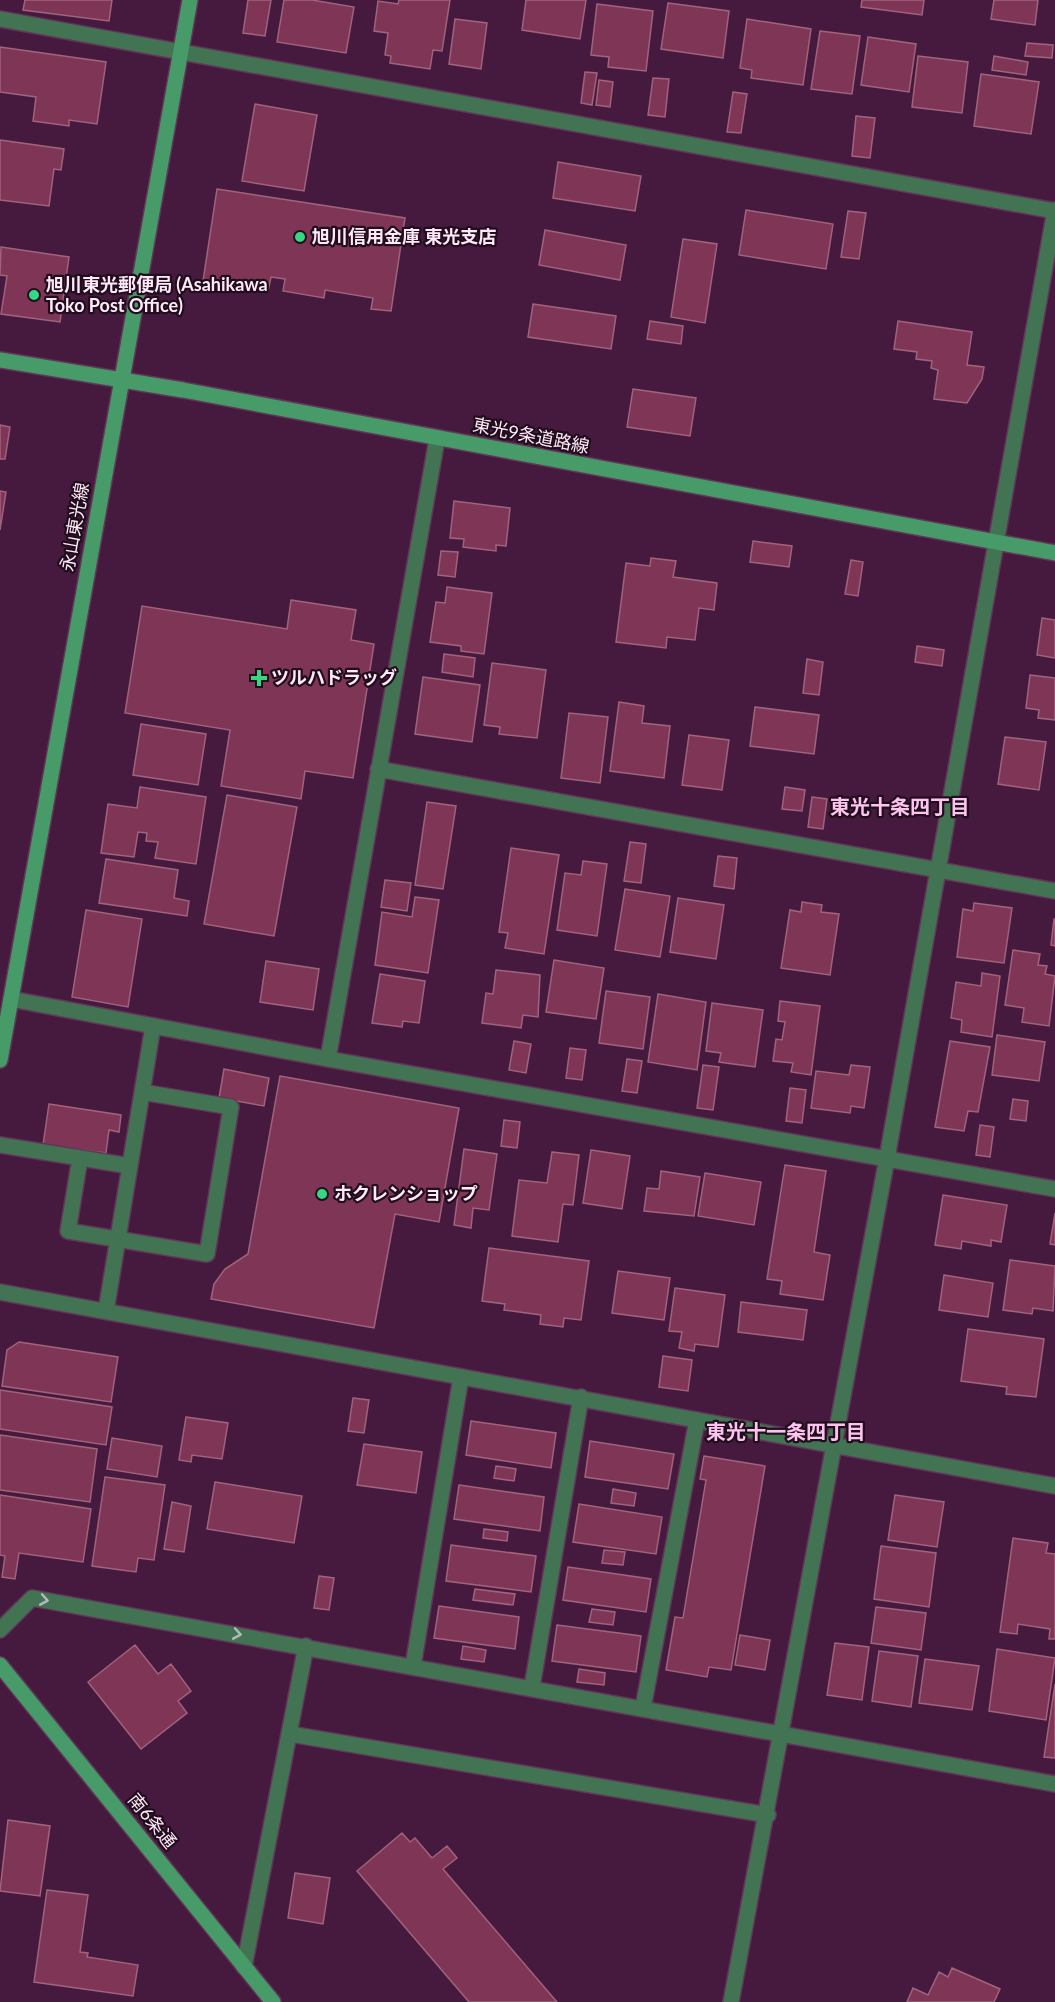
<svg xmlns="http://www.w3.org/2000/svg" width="1055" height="2002" viewBox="0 0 1055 2002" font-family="Lato,'Noto Sans JP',sans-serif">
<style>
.building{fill:#7f3656;stroke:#a0637b;stroke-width:1.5}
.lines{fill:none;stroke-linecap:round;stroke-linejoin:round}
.lane-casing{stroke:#603758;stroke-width:18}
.street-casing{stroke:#603758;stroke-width:18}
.secondary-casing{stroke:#603758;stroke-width:18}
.lane{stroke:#427454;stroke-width:15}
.street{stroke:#427454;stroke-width:15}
.secondary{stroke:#479b68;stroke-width:15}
.oneway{stroke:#b3bab7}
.poi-dot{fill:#34d881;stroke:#210e1d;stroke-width:2}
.labels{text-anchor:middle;stroke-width:4.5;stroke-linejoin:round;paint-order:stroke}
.poi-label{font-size:18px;font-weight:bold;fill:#ffe8f9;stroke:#210e1d;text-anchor:start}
.street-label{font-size:18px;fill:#ffe8f9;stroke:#210e1d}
.neighbourhood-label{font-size:20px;font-weight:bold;fill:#fcc3ef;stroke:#210e1d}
</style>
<rect width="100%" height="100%" fill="#461a3e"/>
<path class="building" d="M25,0H112L109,21L23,10Z
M248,0H271L265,36L243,33Z
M284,0H312L354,7L346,53L277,42Z
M399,0H450L442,51L433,50L430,69L390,63L391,56L385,55L388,33L374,31L378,1L398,4Z
M526,0H586L580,39L522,30Z
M862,0H924L922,15L861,7Z
M994,0H1038L1035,25L991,19Z
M668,3L729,11L723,58L661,49Z
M597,4L653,11L646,71L608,67L609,57L591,55Z
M455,19L487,23L481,69L449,64Z
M747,19L811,29L803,85L751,78L752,70L740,68Z
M820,31L860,36L852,94L811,89Z
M868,37L916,44L909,92L861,85Z
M1027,43L1053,45L1052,58L1025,56Z
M0,47L106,62L97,124L69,120V126L33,121L36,97L0,92Z
M918,56L968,62L962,113L912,107Z
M994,56L1028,62L1026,75L992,70Z
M585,72L597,73L592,105L581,103Z
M981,74L1039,82L1031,134L974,126Z
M653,78L669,79L665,117L648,115Z
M599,80L613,82L610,107L596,105Z
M733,92L747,94L741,133L727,132Z
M255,104L317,115L304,191L242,181Z
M856,116L875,118L870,158L852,156Z
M0,140L64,149L61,170L54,169L49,206L0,200Z
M558,162L641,176L635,211L553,198Z
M217,189L405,218L391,311L371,309L373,298L325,290L324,298L283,291L285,279L271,277L268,291L203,281Z
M746,210L833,224L826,269L739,255Z
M848,211L866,213L859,259L841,257Z
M545,230L626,245L620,280L539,265Z
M683,239L717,244L705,323L671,317Z
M1,247L69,257L60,322L1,314L7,276L0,275Z
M533,304L616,316L611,349L528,337Z
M650,321L683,326L681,344L647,339Z
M898,321L972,332L967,365L984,367L982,379L967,403L934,399L938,370L931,368L932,361L916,359L917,352L894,349Z
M633,389L696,398L690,436L627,427Z
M0,425L10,427L5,459H0Z
M0,491L6,492L0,530Z
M454,501L510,508L506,546L496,545V551L463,547L464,539L450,538Z
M753,541L792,546L789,567L750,562Z
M441,551L458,552L455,577L438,575Z
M651,558L676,561L673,577L717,583L714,610L699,608L695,640L667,637L666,648L616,642L626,563L650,566Z
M851,560L863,562L858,596L845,594Z
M447,587L492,593L484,654L461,651V646L430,642L436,602L445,603Z
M291,600L356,610L351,640L374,644L353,778L305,771L301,799L221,786L230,730L125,713L142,606L287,629Z
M1042,618L1055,620V658L1037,655Z
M917,646L944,650L942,666L915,662Z
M444,654L475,658L473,677L442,672Z
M807,659L823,662L819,695L803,693Z
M492,663L546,670L537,738L499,734L500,727L484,725Z
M1030,675L1055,678V720L1038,718L1039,710L1026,708Z
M423,677L480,685L472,742L415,734Z
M619,702L644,706L642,723L670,726L664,778L610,771Z
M755,707L819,715L814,754L750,746Z
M569,713L608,717L600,783L561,778Z
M141,724L206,734L198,785L133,775Z
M689,735L729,740L722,790L682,785Z
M1005,737L1046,742L1039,790L998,784Z
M140,787L206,797L196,864L155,858L158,842L146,841L147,833L138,832L134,857L101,853L108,804L137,808Z
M785,787L805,790L802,811L782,809Z
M227,795L297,807L274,936L204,924Z
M812,797L827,799L823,829L808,827Z
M427,802L456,806L443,889L415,885Z
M630,842L646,844L641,883L624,881Z
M511,848L559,855L544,954L505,948L508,933L499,932Z
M718,856L737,858L734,889L714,886Z
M106,859L178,870L174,898L189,901L187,916L99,903Z
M583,861L607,864L597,936L557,930L565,873L581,875Z
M385,880L411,883L407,911L381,907Z
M625,889L670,896L660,957L615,950Z
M415,897L439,900L428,973L375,965L382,912L412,917Z
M678,898L724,905L716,959L670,952Z
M802,902L822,905L821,912L839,914L830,975L781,968L790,910L801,912Z
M974,903L1012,908L1004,963L957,957L963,909L973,911Z
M86,910L142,919L128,1007L72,997Z
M1054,919H1055V946L1051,945Z
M1013,950L1040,954L1038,965L1047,966L1045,974L1055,976L1049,1026L1022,1022L1024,1008L1005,1005Z
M554,960L604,968L596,1019L546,1012Z
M266,961L319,969L313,1010L260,1002Z
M496,970L540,975L538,1017L523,1015L521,1028L482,1023L486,993L493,994Z
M982,973L1000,976L992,1037L961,1032L962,1020L951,1018L956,982L981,986Z
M380,974L425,981L419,1023L403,1021L402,1027L372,1023Z
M606,991L650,997L643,1049L599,1043Z
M658,994L706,1002L697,1070L648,1062Z
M780,1001L820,1006L811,1075L791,1072L793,1063L773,1061L776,1039L782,1040L785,1022L778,1021Z
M712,1003L763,1010L755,1067L719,1062L721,1053L706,1051Z
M997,1035L1045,1042L1039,1081L992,1075Z
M514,1041L531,1044L526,1073L509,1070Z
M950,1041L990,1047L978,1112L968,1111L964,1131L935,1127Z
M570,1048L586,1050L582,1080L566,1078Z
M627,1059L642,1061L637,1093L622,1091Z
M703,1065L719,1067L713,1110L697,1108Z
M851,1065L870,1067L864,1108L851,1106L850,1113L811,1108L816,1071L849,1075Z
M224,1069L269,1078L264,1106L219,1098Z
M280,1076L459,1108L439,1222L395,1214L374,1328L211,1299L214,1284L225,1269L248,1254Z
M790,1088L806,1090L802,1123L786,1121Z
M1013,1099L1028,1101L1026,1121L1010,1119Z
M49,1104L121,1115L119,1132L109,1130L106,1153L43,1145Z
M504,1120L520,1122L517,1148L501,1146Z
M980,1125L994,1127L990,1157L976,1155Z
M464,1149L497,1154L489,1210L473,1208L471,1228L454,1225Z
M591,1150L630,1156L622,1209L583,1203Z
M552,1152L579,1155L573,1205L563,1204L558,1242L512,1236L519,1180L547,1183Z
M785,1165L826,1171L814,1252L830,1255L823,1300L780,1294L782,1281L767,1279Z
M661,1171L700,1177L694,1216L644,1211L647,1188L659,1189Z
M705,1173L761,1182L754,1225L698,1216Z
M943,1195L1007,1205L1001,1242L991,1240V1246L962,1241L961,1249L935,1245Z
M1055,1213V1245L1050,1244Z
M489,1248L589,1261L581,1320L564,1318L563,1327L540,1324L541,1315L504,1310L505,1304L482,1301Z
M1010,1260L1055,1266L1053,1311L1033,1308L1032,1314L1003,1310Z
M618,1271L670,1278L664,1320L612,1313Z
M944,1275L993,1283L988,1317L939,1310Z
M675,1288L725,1295L718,1347L695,1344L694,1351L679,1348L682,1332L669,1331Z
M741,1302L807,1310L803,1340L738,1332Z
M968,1329L1044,1339L1036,1397L1006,1394L1007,1387L961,1381Z
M19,1342L118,1357L111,1402L2,1386L7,1350Z
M663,1356L692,1360L688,1391L659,1387Z
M0,1390L112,1407L106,1445L0,1429Z
M353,1398L369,1400L364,1433L348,1431Z
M186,1417L228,1423L222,1459L192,1455L191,1462L179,1460Z
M471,1421L556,1433L551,1468L466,1455Z
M0,1435L97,1449L90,1502L0,1490Z
M112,1438L162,1446L157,1477L107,1469Z
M590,1441L674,1454L668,1489L585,1477Z
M364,1444L422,1452L416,1493L357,1485Z
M704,1456L765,1466L731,1670L709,1667L707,1677L666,1670L675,1617L683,1618L706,1480L700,1479Z
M496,1466L516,1469L514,1481L494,1478Z
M105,1477L165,1485L154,1560L138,1558L136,1572L92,1566Z
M215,1482L302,1496L294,1543L207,1529Z
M459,1485L544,1497L540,1531L454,1519Z
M613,1489L636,1493L634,1506L611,1503Z
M0,1495L91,1509L83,1562L19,1553L15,1579L2,1577L5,1556L0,1555Z
M895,1495L944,1502L937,1547L888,1540Z
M172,1502L191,1506L184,1552L164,1549Z
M579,1504L662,1517L656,1554L573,1542Z
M484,1529L508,1532L507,1541L483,1538Z
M1013,1538L1048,1543L1046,1553L1055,1554V1639H1049L1050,1629L1018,1624L1017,1634L1000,1632Z
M451,1545L536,1556L531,1592L446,1581Z
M881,1546L936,1553L929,1607L874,1599Z
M604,1550L625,1552L623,1565L602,1563Z
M568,1567L651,1579L646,1612L563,1600Z
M319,1576L334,1578L329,1610L314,1608Z
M475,1589L515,1594L513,1605L473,1600Z
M439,1606L519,1617L515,1649L434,1638Z
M876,1607L926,1613L921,1650L871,1643Z
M592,1609L615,1612L613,1625L589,1622Z
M557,1625L641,1636L636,1672L552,1661Z
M740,1635L770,1640L765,1670L735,1665Z
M835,1643L869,1647L862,1700L827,1695Z
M135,1645L158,1674L171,1664L191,1691L178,1701L187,1713L141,1749L88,1682Z
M463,1646L486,1650L484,1662L461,1659Z
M997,1649L1055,1658L1046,1720L989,1711Z
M879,1651L918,1656L911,1707L872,1701Z
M925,1659L979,1666L972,1710L919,1703Z
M579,1669L605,1673L604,1685L577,1682Z
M1055,1684V1758L1044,1757Z
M8,1820L50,1826L40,1896L0,1891Z
M402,1833L410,1842L415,1838L432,1858L447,1846L457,1858L443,1869L557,2002H469L357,1871Z
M295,1873L330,1878L323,1924L288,1918Z
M47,1890L88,1895L80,1952L88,1953L87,1957L138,1965L133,1996L34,1982Z
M952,1968L1000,1989L994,2002H907L913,1988L928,1995L939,1972L948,1977Z"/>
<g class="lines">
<defs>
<path id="lane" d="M0,1145L130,1166
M80,1158L68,1231L207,1254L231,1107L142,1092
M106,1311L153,1026
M413,1666L461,1377
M532,1687L581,1397
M643,1708L697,1420
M290,1734L768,1815"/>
<path id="street" d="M0,19L1055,211
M378,769L1055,891
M11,999L328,1059L1055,1189
M328,1059L437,439
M0,1292L1055,1486
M0,1630L32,1598L1055,1784
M244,1967L306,1646
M731,2002L887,1158L1055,210"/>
<path id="secondary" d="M0,360L183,390L1055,553
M0,1060L190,0
M0,1665L273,2002"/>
</defs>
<use href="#lane" class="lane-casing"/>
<use href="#street" class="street-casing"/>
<use href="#secondary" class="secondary-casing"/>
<use href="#lane" class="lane"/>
<use href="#street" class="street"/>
<use href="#secondary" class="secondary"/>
</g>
<defs><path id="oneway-chevron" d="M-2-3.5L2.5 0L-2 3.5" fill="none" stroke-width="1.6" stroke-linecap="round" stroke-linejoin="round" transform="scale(1.5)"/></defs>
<g class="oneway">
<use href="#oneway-chevron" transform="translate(44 1600) rotate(10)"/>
<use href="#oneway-chevron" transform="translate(237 1634) rotate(10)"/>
</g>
<g class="poi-dot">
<circle cx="300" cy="237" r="6"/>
<circle cx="34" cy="295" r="6"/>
<path d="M256 669h6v6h6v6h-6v6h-6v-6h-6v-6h6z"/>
<circle cx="322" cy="1194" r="6"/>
</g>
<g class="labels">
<g class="poi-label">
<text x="312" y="243">旭川信用金庫 東光支店</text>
<text x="46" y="291">旭川東光郵便局 (Asahikawa<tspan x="46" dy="21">Toko Post Office)</tspan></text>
<text x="271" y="684">ツルハドラッグ</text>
<text x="334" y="1200">ホクレンショップ</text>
</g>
<g class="street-label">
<text transform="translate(531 436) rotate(11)" y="6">東光9条道路線</text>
<text transform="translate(75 527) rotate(-80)" y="6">永山東光線</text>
<text transform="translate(152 1821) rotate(51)" y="6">南6条通</text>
</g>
<g class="neighbourhood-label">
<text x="900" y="814">東光十条四丁目</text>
<text x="786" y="1439">東光十一条四丁目</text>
</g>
</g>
</svg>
